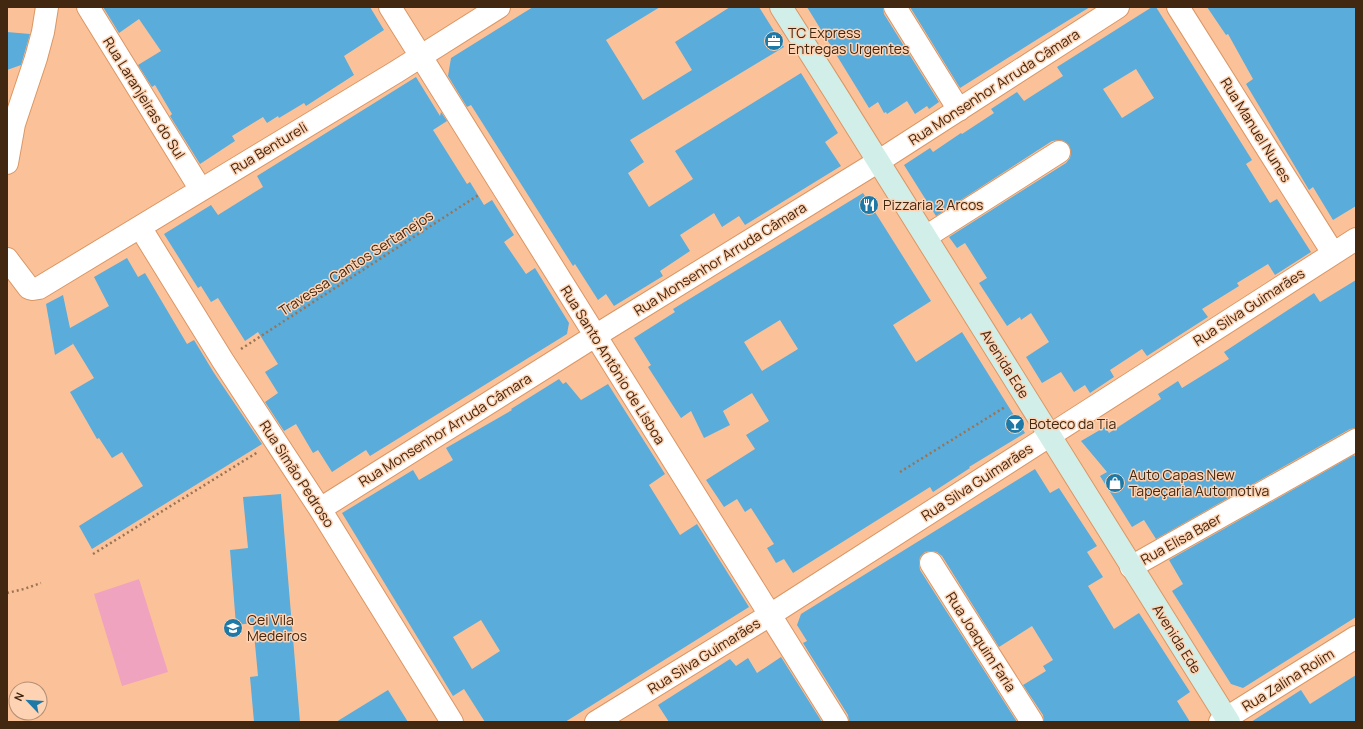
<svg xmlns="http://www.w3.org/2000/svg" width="1363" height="729" viewBox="0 0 1363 729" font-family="Manrope,sans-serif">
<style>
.green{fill:#f0a3be}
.building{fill:#5aacdb;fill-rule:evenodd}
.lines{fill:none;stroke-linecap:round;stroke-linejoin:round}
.minor-casing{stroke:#db9664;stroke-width:24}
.secondary-casing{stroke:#db9664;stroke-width:24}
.path{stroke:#9c7353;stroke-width:2.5;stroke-dasharray:2 3;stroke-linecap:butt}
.minor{stroke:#fff;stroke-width:22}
.secondary{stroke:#d1efe8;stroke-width:22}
.labels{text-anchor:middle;stroke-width:3;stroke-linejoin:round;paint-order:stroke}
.poi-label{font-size:14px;fill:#422711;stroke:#fed3b4;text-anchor:start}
.street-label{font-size:14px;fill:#422711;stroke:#fed3b4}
</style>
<rect width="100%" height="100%" fill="#fbc299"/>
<path class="green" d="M139,579L168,672L122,686L94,594Z"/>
<path class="building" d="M103,7H370L384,30L344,56L354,75L306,106L304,103L279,118L278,116L267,123L263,117L232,136L235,141L200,164L170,116L172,114L155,85L152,87L138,65L161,51L139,19L119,33Z
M533,7H660L606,40L643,100L692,70L675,42L730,7H759L784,47L630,140L644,162L628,173L649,207L693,179L675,151L801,73L838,133L825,142L841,166L745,225L739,216L722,227L714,213L680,235L690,251L660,271L663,276L614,306L606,294L598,300L575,264L573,266L471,105L467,107L448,76L451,58Z
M807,7H883L884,14L939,102L929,109L927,106L915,114L907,101L887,114L886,112L884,113L878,102L869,108Z
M910,7H1090L1041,37L960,88Z
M1152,7H1156L1252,160L1246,164L1270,203L1277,199L1311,252L1275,275L1268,264L1237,283L1239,286L1202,309L1208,317L1147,356L1142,349L1110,370L1114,377L1090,393L1085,385L1074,392L1061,372L1042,383L1026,357L1049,342L1031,313L1021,320L1020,317L1007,326L979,283L987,278L965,243L957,248L949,237L1066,163L1070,158L1071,152L1069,145L1064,141L1059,140L1052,141L936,216L904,165L930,148L933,152L961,133L962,134L994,113L991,109L1017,92L1024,101L1063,76L1057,67ZM1136,69L1154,98L1122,118L1103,89Z
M1207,7H1356V206L1333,220L1313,187L1309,190L1246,84L1253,79L1228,34L1226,35Z
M7,32L30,34L21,65L7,70Z
M416,77L440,116L441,112L447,121L433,130L467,184L470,182L484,205L492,200L514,235L504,242L526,274L535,268L569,323L567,334L370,456L366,450L332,472L318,450L313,453L296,424L284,431L265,402L278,393L265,372L278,364L258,332L245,341L218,298L211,302L201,286L198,288L164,234L211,205L218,215L263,187L257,176Z
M863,193L931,301L893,325L916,362L962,332L1025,433L969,467L970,468L933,492L930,487L793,573L784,559L776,563L767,548L774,544L751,508L745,512L737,499L724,507L706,480L755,449L746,435L769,421L752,393L723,411L730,425L704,438L691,411L681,418L648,367L651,365L634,338L675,312L673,309ZM780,320L798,349L762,371L744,342Z
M127,258L138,277L145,273L187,344L194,340L214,373L262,444L92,549L79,526L143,486L122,452L112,458L99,438L97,439L70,392L94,378L72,342L73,344L55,355L46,304L63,295L70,328L109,306L94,277Z
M1356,280V428L1350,429L1156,539L1144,520L1132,527L1100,476L1107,472L1081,441L1105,427L1109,433L1161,399L1158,394L1178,381L1182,388L1229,359L1224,352L1314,293L1320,302Z
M559,379L563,384L566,382L581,400L608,384L665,474L649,485L680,535L697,524L749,607L565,722H485L464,689L453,696L342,513L413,470L419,480L453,460L446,448L512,410L511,409ZM481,620L500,651L472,669L453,637Z
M1354,455L1356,458V617L1243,688L1231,684L1172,591L1183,584L1169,560Z
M1035,469L1050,493L1059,488L1097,546L1087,552L1103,577L1088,586L1114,629L1139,613L1190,692L1177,701L1190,722H1044L1043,715L1023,685L1046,671L1043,666L1053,660L1032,626L999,647L942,556L937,552L931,551L925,552L920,557L919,563L920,570L1017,722H849L848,715L803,643L807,641L797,625L801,614Z
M281,494L300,722H254L250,677L258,676L253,623L236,625L230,550L248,548L243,497Z
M781,657L822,722H669L658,705L730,659L736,666L748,658L757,673Z
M1356,675V722H1251L1301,690L1310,704Z
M388,690L408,722H336Z"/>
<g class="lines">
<defs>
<path id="minor" d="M88,7L201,190
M390,7L837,722
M895,7L959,110
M1178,7L1333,253
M7,163L14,124L36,58L43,32L47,7
M140,227L223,361L320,509L452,722
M927,236L1059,152
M7,259L29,288L33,289L39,288L396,72L499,7
M320,509L595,336L879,161L1118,7
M931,563L1032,722
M1131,567L1356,440
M596,722L770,615L1356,239
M1220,722L1356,637"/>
<path id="secondary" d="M781,7C932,244 1078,484 1229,722"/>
</defs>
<use href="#minor" class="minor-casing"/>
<use href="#secondary" class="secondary-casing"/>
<path class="path" d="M241,349L480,194
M900,472L1005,407
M93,554L258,452
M7,593L24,589L41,583"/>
<use href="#minor" class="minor"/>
<use href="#secondary" class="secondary"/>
</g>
<defs>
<symbol id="office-disc" viewBox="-11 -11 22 22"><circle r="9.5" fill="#1e79a7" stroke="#fed3b4"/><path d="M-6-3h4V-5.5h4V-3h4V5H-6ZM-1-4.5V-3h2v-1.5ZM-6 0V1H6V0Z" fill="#fff"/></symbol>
<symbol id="restaurant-disc" viewBox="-11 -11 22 22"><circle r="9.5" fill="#1e79a7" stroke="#fed3b4"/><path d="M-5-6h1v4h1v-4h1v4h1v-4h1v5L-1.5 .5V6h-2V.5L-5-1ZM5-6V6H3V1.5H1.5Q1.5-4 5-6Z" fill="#fff"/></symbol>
<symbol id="bar-disc" viewBox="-11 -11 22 22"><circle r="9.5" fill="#1e79a7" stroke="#fed3b4"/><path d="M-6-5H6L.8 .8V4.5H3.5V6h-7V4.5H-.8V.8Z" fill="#fff"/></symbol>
<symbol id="shop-disc" viewBox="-11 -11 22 22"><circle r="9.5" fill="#1e79a7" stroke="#fed3b4"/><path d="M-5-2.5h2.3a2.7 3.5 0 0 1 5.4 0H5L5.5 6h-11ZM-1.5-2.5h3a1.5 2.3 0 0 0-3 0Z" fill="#fff"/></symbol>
<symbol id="school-disc" viewBox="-11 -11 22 22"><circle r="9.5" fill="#1e79a7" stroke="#fed3b4"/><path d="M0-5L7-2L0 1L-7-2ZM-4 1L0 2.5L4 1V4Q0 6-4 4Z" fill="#fff"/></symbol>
</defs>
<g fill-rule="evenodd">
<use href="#office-disc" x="763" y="30" width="22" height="22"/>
<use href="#restaurant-disc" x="858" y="194" width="22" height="22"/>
<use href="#bar-disc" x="1004" y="413" width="22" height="22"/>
<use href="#shop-disc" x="1104" y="472" width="22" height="22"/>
<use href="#school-disc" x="222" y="617" width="22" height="22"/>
</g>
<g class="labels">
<g class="poi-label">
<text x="788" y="38">TC Express<tspan x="788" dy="16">Entregas Urgentes</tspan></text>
<text x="883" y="210">Pizzaria 2 Arcos</text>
<text x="1029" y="429">Boteco da Tia</text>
<text x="1129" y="480">Auto Capas New<tspan x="1129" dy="16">Tapeçaria Automotiva</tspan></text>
<text x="247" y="625">Cei Vila<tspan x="247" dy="16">Medeiros</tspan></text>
</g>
<g class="street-label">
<text transform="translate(994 87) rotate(-33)" y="5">Rua Monsenhor Arruda Câmara</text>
<text transform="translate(144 98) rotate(58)" y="5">Rua Laranjeiras do Sul</text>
<text transform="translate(1256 130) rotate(58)" y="5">Rua Manuel Nunes</text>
<text transform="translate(269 148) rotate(-31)" y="5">Rua Bentureli</text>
<text transform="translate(720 259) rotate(-32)" y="5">Rua Monsenhor Arruda Câmara</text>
<text transform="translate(356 263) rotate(-33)" y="5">Travessa Cantos Sertanejos</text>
<text transform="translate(1249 307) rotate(-33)" y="5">Rua Silva Guimarães</text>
<text transform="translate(1005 364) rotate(58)" y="5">Avenida Ede</text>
<text transform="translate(613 365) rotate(58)" y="5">Rua Santo Antônio de Lisboa</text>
<text transform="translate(445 430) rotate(-32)" y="5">Rua Monsenhor Arruda Câmara</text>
<text transform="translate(297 474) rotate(57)" y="5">Rua Simão Pedroso</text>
<text transform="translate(977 482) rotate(-33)" y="5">Rua Silva Guimarães</text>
<text transform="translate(1181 539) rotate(-29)" y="5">Rua Elisa Baer</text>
<text transform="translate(1177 639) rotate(58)" y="5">Avenida Ede</text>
<text transform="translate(981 642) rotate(57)" y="5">Rua Joaquim Faria</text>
<text transform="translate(704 656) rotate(-32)" y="5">Rua Silva Guimarães</text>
<text transform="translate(1288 680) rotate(-32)" y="5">Rua Zalina Rolim</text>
</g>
</g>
<rect width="1363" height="729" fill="none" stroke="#422711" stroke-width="16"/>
<g transform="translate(28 701) rotate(295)"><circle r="19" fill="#fed3b4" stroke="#b38e73"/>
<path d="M0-3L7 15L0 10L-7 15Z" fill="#1e79a7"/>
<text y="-6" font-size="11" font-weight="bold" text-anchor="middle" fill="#422711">N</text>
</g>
</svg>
